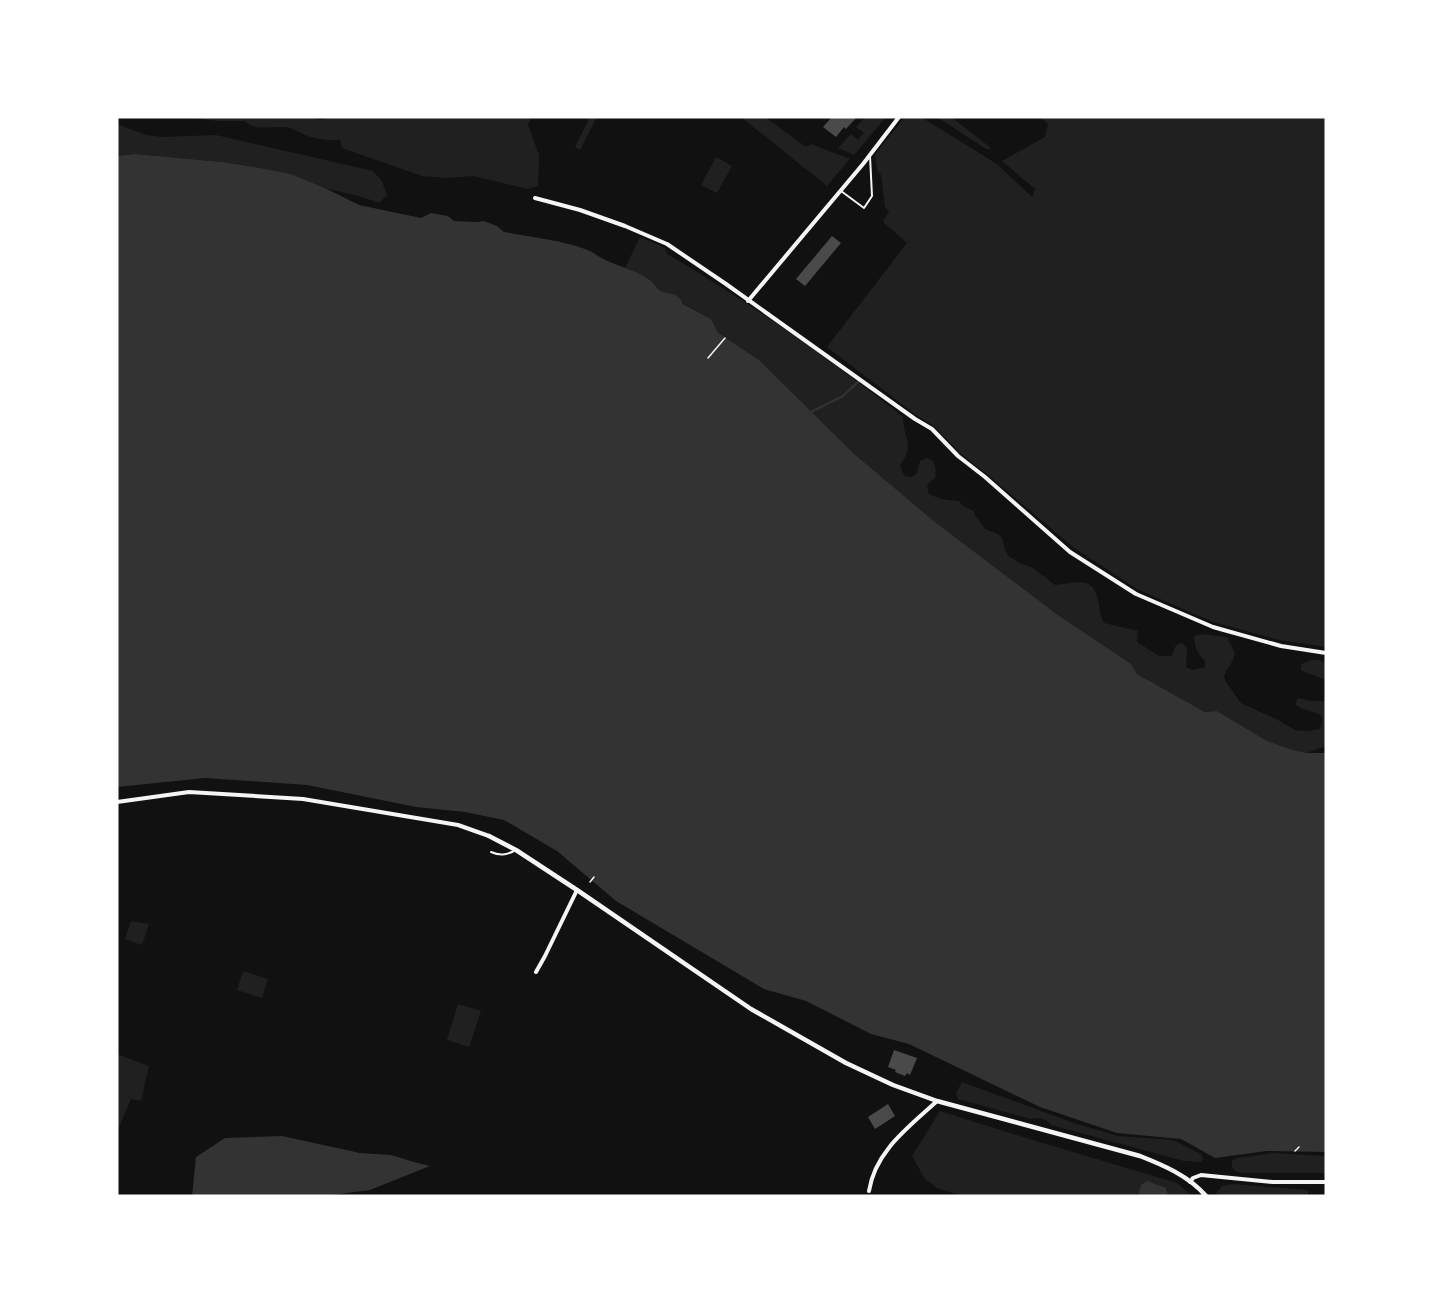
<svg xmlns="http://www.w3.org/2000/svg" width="1443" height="1313" viewBox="0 0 1443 1313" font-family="'IBM Plex Sans',sans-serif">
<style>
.green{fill:#202020}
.water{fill:#333}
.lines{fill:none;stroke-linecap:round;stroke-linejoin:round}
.stream{stroke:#333;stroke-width:2}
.building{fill:#4a4a4a}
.path{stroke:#f5f5f5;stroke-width:1.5}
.service{stroke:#f5f5f5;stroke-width:2}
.minor{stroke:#f5f5f5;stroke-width:4}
.tertiary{stroke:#f5f5f5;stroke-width:4.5}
</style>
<rect width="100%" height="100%" fill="#111"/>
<path class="green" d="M183,117H311C316,121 327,120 333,117H364L365,119L369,117H531L528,125L539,155L538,186L528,189L473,176L446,178L422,176L342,148L340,140C327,141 315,139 303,134C299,132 294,129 290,128C276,124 256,133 245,121H219Z
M590,117H597L580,150L575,147Z
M741,117H765L806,147L811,144L850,159L827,186Z
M865,117H886L854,155L838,148L851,134L858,140L864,133L856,127Z
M905,117H921L997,164L1032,197L1035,189L1002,161L1045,137L1048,124L1040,117H1326V647L1279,640L1213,622L1137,589L1073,547L988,475L960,453L934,426L916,415L827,347L907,243L883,222L889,212L885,207L881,175L877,170L875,154Z
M937,117H951L990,147V149H986Z
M117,124L146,135L162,137L216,135L373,171L382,181L387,195L379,203L359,196L325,188L291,174L255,167L222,162L135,154L117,156Z
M716,157L732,166L717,193L701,185Z
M640,237L665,248L667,254C749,302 829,358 903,417C903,439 916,444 900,465L902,471L905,476L912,477L917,473L920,461L926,458L932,460C936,466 936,471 935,478L930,482L927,487L929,494L941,499L959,501L963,506L974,511L975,515L985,529L998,534L1002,538L1005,550L1008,556L1020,563L1033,568L1055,585C1073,584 1093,574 1098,600C1100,609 1099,615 1104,623L1138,631L1137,642L1159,656H1172L1176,645L1182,643L1187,648L1186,667L1192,670L1205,667V661C1198,654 1194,646 1194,636L1201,634L1227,637L1235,654L1230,666L1226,671L1224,677L1226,682L1241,703L1278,720L1295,730L1307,731L1320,729L1322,723V716C1313,710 1302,711 1295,704L1298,698L1311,701H1326V746L1306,753L1290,749L1267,741L1217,711L1205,712L1137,674L1130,664L1058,615L935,522L854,455L759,360L717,333L711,319L658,289L654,283L625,268Z
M1312,660H1319L1326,663V680L1307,673L1301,670V664Z
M131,921L149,924L142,945L125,939Z
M243,971L268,979L262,998L237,990Z
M458,1004L481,1011L469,1047L447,1040Z
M117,1054L149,1066L141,1101L131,1099L117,1132Z
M962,1082L1074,1123L1118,1136L1173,1140L1201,1154L1203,1159L1201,1162L1184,1161L1051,1125C1046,1118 1039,1117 1031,1119L958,1099L956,1093Z
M940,1111L1023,1137L1177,1183L1191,1195L1190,1196H962L937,1188L925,1179L912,1156Z
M1274,1153L1326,1156V1173H1242L1235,1171L1232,1167V1161L1237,1158Z
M1232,1184L1308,1190V1196H1218L1216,1193L1222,1186Z"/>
<path class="water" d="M135,154L222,162L255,167L291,174L325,188L359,205L421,218L431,213L448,216L454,221L476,222L484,221L497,226L504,232C531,237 560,240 585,249C594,252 601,259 610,262C623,268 645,273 655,285C656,286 656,287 657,288C666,297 677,289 683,304L711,319L718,333L759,360L854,454L935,522L1058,615L1131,664L1137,674L1205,712L1217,711L1267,741L1290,749L1306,753H1326V1152L1267,1151L1215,1158L1181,1139L1117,1133L1040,1107L909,1044L871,1034L806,1001L764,989L616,901L557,851L504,820L465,812L416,807L307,785L205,778L117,787V156Z
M282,1136L360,1153L391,1155L414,1162L430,1166L370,1190L323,1196H192L196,1157L225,1138Z
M1147,1181L1166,1188L1168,1196H1138L1141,1185Z"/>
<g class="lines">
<path class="stream" d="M811,412L843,396L859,381"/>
</g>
<path class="building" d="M832,117H857L846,129L844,127L836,137L823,127Z
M832,236L841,243L805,286L796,279Z
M894,1050L917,1058L910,1075L907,1073L905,1076L895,1072L896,1070L888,1067Z
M888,1104L895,1116L875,1129L868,1117Z"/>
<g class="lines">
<path class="path" d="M708,358L725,338
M590,882L594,877
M1295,1151L1299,1147"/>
<path class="service" d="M841,191L864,208L872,196L870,156
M491,852C500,856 506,855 514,851"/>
<path class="minor" d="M535,198L580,210L625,226L667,244L726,284L915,419L932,429L958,456L985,477L1070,552L1136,594L1213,627L1281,646L1326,653
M748,301L863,164L899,117
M117,802L189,792L303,799L458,825L489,836
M536,972L545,956L577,890
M1190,1182L1193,1178L1201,1175L1273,1182H1326
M869,1191C875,1151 909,1127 937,1101"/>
<path class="tertiary" d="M489,836L516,850L577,890L751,1009L846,1063L893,1085L937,1101L1140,1156C1163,1165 1189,1176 1206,1196"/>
</g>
<rect width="1443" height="1313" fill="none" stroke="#ffffff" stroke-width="237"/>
</svg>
